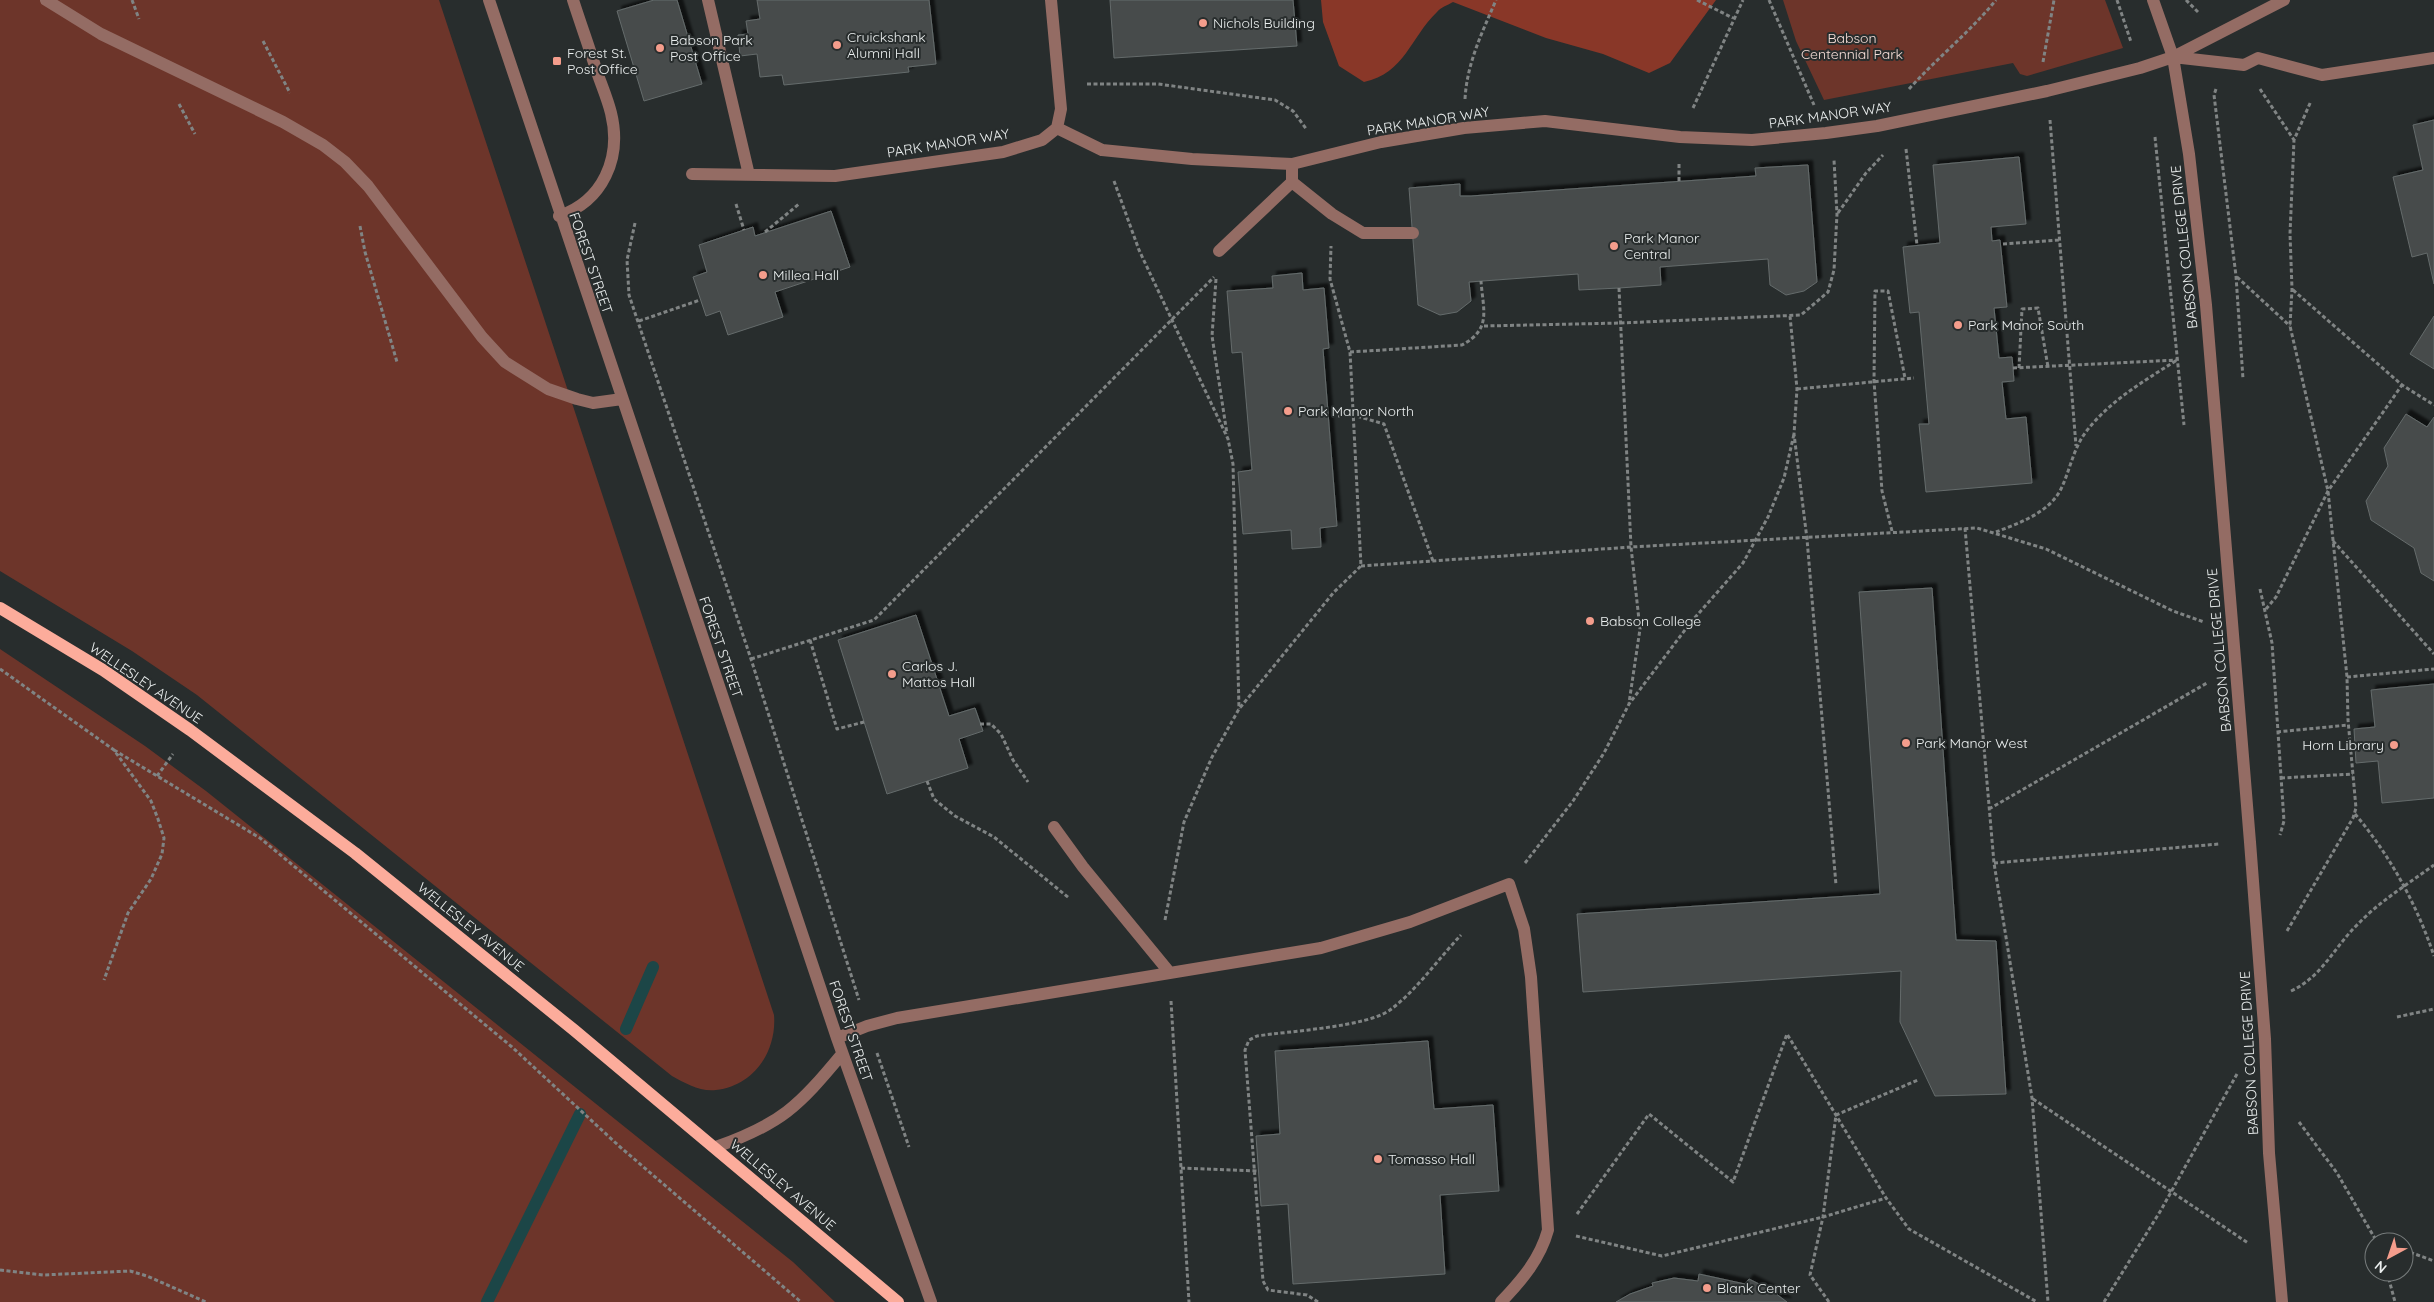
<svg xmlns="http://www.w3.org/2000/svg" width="2434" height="1302" viewBox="0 0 2434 1302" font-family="Quicksand,sans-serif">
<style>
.green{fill:#6d352a}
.forest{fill:#893728}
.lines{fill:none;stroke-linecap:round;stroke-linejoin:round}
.stream{stroke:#1c4647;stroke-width:12}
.building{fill:#464c4c;stroke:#656b6b;filter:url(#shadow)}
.path{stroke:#808484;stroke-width:3;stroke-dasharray:4 2.5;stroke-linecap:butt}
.minor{stroke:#946c64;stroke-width:12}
.major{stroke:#fcac9b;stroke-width:12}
.poi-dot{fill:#f49d8c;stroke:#282d2d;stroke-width:2}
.labels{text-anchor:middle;stroke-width:4;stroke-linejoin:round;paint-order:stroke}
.poi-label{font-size:14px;fill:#ebefef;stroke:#282d2d;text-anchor:start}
.park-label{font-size:14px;fill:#f6ddd7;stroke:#282d2d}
.street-label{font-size:14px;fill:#ebefef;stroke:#282d2d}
</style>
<defs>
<filter id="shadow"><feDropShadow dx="4.5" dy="-4.5" stdDeviation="1" flood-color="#0009"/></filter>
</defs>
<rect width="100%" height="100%" fill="#282d2d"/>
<path class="green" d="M0,0H439L774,1015C777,1051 754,1086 716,1090C700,1092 685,1083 672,1076L197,695L132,651L0,571Z
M1783,0H2105L2123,48L2027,76L2020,74L2013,63L1824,100L1796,41Z
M0,649L145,746L206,791L793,1262L835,1302H0Z"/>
<path class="forest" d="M1321,0H1716L1670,63L1649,73L1603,54L1546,38L1453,2C1448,5 1441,7 1437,12C1410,38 1405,73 1364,82L1339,66L1323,22Z"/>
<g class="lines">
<path class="stream" d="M626,1029L653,967
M487,1302L580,1114"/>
</g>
<path class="building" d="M654,0H677L702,84L644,101L617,11Z
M757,0H929L936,64L908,67L909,72L784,85L782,75L760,77L757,54L740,56L738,35L748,34L746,21L760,19Z
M1110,0H1293L1297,46L1114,58Z
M2434,120V284L2427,253L2412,257L2393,177L2423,170L2413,125Z
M2019,157L2026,224L1991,227L1992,241L2000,240L2007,307L1994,308L1999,358L2012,357L2013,368L2014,381L2002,382L2006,419L2026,417L2032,483L1926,492L1919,424H1929L1919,312L1910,313L1903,247L1940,243L1933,165Z
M1808,165L1817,282L1804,291L1786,295L1770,285L1768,259L1660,267L1661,285L1619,288L1579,290L1578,274L1469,282L1471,301L1457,312L1440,315L1418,305L1409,188L1460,184V196H1471L1756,176L1755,168Z
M831,211L850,267L775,292L783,317L728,335L720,311L706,316L693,277L707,272L699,245L753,227L755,236Z
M1302,273L1303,290L1324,288L1329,348L1323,349L1337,526L1320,528L1321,547L1292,549L1291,530L1243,534L1238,472L1252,470L1242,352L1232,353L1227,291L1273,288L1272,276Z
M2434,316V369L2410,354Z
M2406,414L2427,427L2434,417V581L2421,573L2414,548L2371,520L2366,501L2388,466L2384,448Z
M1932,588L1956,940L1996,941L2006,1094L1935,1096L1900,1022L1901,971L1583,992L1577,914L1880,894L1859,592Z
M916,615L949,716L975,708L983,731L959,739L968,768L887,794L838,640Z
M2434,684V798L2382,803L2378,761L2356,763L2354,729L2375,727L2371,690Z
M1428,1041L1434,1109L1493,1105L1499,1191L1440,1195L1445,1274L1293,1284L1288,1204L1261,1206L1256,1136L1280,1134L1275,1051Z
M1699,1274L1745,1284L1749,1279L1771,1290L1787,1302H1616L1630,1294L1653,1286L1652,1283L1674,1278L1698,1281Z"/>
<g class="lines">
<path class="path" d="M132,0L139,19
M1697,0L1733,18
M1769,0L1814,105
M2117,0L2131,42
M2186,0L2198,12
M263,41L290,93
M2043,62L2054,0
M1087,84H1158L1275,100L1293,111L1307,130
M1909,89C1937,58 1970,32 1996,0
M2216,89L2214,95L2236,276L2243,379
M2260,89L2294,140
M1465,99C1467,63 1482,33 1496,0
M179,104L195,134
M1693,108L1743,0
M2050,120L2076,446
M2155,137L2184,425
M1906,149L1917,245
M1679,164V181
M1114,181L1139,250L1228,439L1233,464L1239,709
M736,204L744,230
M1838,213L1866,173L1883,155
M635,223L627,260L629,295L751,659L859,1000
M360,226L365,252L397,362
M765,232L799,204
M2003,244L2060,240
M2237,277L2290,326
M1216,279L1212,336L1227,434
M1619,288L1631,547L1640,629L1629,703
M2293,290L2402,385L2434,405
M1790,316L1797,389L1794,434L1807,539L1836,885
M639,321L700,300
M1484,326L1621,323L1801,315L1828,292L1834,270L1837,214L1834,160
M1350,352L1462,345C1492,329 1483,310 1481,281
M2013,368L2177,360
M2019,368L2022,309L2038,308L2048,367
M1797,389L1914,378
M1338,416L1353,415L1384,424L1433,561
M1965,528L1994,863L2032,1098L2048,1302
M1892,531L1882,491L1874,381L1875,291H1888L1905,378
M1996,532C2019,523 2049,513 2061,489C2070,470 2073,450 2085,433C2109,401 2144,381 2177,360
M2333,541L2434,654
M1361,566L1631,547L1977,528L2046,549L2173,611L2204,622
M2260,589L2272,643L2284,821L2280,835
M2266,609L2276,597L2328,491L2402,385
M810,640L837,729L864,722
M751,659L874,620L1214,277
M0,669L114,750L151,801L158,819L164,838L162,854L151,879L128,913L104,980
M2347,677L2434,669
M980,724H991L1001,734L1013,760L1028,782
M2277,732L2348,725
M114,750L260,838L512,1047L619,1146L801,1302
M157,776L173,754
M2281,778L2353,774
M927,781L934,799L955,816L994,837L1069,898
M1989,809L2207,683
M2355,814C2390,855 2417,905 2434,956
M1525,863L1573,801L1604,753L1629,704L1691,622L1743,563L1768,517L1784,478L1794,434
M1994,863L2219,844
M1165,920L1184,822L1212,757L1239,709L1334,592L1361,566L1350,352L1330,279L1331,246
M2287,931L2353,818L2356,808L2348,720L2347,677L2328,491L2290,326L2292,289L2290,234L2294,140L2311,101
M2291,991C2323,976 2334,947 2358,924C2380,901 2408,884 2434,865
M1171,1001L1189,1302
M2397,1017L2434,1009
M877,1053L909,1147
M2033,1099L2248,1243
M2299,1122L2337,1173L2377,1242
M1181,1168L1259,1171
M1577,1214L1649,1114L1733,1182L1787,1034L1886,1198L1909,1229L2037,1302
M1576,1236L1662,1256L1823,1217L1886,1198
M2377,1240L2383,1242
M2404,1250L2434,1261
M0,1270L43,1275L130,1271L147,1276L206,1302
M2387,1272L2395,1302
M1318,1302L1307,1295L1268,1290L1263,1281L1245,1050L1249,1040L1257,1036C1290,1031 1366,1027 1390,1010C1416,991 1439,958 1461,935
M1829,1302L1810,1275L1823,1217L1836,1115L1918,1080
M2104,1302L2161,1210L2237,1074"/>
<path class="minor" d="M46,0L101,34L283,122L323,145L345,162L368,186L482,337L505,362L548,389L577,399L593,403L622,399
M489,0L837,1038L931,1302
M708,0L749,175
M1051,0L1061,109L1057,128
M2153,0L2173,57L2189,154L2206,305L2250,842L2265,1039L2269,1153L2282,1302
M2173,57L2244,65L2258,58L2322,75L2434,58
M1057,128L1102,150L1192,159L1292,164L1381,142L1464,128L1545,121L1680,137L1752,140L1826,133L1877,126L2047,91L2140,68L2173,57L2284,0
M1292,164V182L1332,214L1363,233H1413
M692,174L835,176L1003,152L1042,140L1057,128
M559,216C603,201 622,158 611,113C607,97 600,82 595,66C588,44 580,22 573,0
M1219,251L1292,182
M1054,827L1083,867L1170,973
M837,1038L867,1026L897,1018L1321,948L1410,922L1509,884L1524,929L1531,977L1548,1230C1540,1259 1522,1280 1501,1302
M716,1147C781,1124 798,1107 842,1054"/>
<path class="major" d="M0,608L103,670L190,730L355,853L574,1030L898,1302"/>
</g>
<g class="poi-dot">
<circle cx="1203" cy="23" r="5"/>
<circle cx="837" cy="45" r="5"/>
<circle cx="660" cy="48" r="5"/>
<rect x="552" y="56" width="10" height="10" rx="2.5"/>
<circle cx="1614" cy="246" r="5"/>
<circle cx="763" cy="275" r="5"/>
<circle cx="1958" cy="325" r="5"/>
<circle cx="1288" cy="411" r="5"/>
<circle cx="1590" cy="621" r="5"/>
<circle cx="892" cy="674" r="5"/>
<circle cx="1906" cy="743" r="5"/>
<circle cx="2394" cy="745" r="5"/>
<circle cx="1378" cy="1159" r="5"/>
<circle cx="1707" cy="1288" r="5"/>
</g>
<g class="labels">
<g class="poi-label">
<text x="1213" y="28">Nichols Building</text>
<text x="847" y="42">Cruickshank<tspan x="847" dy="16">Alumni Hall</tspan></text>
<text x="670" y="45">Babson Park<tspan x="670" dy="16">Post Office</tspan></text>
<text x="567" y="58">Forest St.<tspan x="567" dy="16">Post Office</tspan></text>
<text x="1624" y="243">Park Manor<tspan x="1624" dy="16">Central</tspan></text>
<text x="773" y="280">Millea Hall</text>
<text x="1968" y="330">Park Manor South</text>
<text x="1298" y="416">Park Manor North</text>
<text x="1600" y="626">Babson College</text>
<text x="902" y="671">Carlos J.<tspan x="902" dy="16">Mattos Hall</tspan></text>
<text x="1916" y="748">Park Manor West</text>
<text x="2384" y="750" text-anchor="end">Horn Library</text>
<text x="1388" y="1164">Tomasso Hall</text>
<text x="1717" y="1293">Blank Center</text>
</g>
<g class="park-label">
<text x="1852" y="43">Babson<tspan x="1852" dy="16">Centennial Park</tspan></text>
</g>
<g class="street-label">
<text transform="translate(1830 115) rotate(-8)" y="5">PARK MANOR WAY</text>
<text transform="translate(1428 121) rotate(-9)" y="5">PARK MANOR WAY</text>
<text transform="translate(948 143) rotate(-9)" y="5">PARK MANOR WAY</text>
<text transform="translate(2184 247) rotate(-96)" y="5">BABSON COLLEGE DRIVE</text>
<text transform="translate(591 263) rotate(71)" y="5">FOREST STREET</text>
<text transform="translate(721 647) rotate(71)" y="5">FOREST STREET</text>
<text transform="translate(2219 650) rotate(-95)" y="5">BABSON COLLEGE DRIVE</text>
<text transform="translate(146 683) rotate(34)" y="5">WELLESLEY AVENUE</text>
<text transform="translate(471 927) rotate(39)" y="5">WELLESLEY AVENUE</text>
<text transform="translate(851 1031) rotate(71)" y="5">FOREST STREET</text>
<text transform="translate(2249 1053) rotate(-93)" y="5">BABSON COLLEGE DRIVE</text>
<text transform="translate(783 1185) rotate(40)" y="5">WELLESLEY AVENUE</text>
</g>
</g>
<g transform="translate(2389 1257) rotate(220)"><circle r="24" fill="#282d2d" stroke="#767b7b"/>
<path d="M0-4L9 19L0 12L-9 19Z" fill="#f49d8c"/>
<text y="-8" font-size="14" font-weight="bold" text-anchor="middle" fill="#ebefef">N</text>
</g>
</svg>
